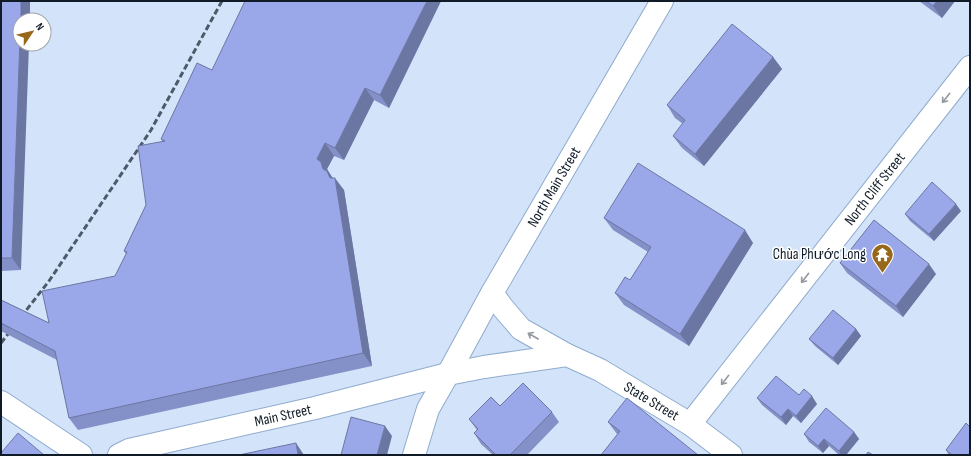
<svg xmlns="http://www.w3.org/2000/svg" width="971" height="456" viewBox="0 0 971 456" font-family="'Sofia Sans Condensed',sans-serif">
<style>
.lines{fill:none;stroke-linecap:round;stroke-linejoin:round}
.minor-casing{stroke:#8fabcd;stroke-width:24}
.major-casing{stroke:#8fabcd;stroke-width:24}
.minor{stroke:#fff;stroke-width:22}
.major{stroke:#fff;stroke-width:22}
.rail{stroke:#4d5a69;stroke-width:3;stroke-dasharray:6 3;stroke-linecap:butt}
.wall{fill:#8490c8}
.shaded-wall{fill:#6c76a3}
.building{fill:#9aa8e9;stroke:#6c76a3}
.oneway{stroke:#93989e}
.labels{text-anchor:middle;stroke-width:3;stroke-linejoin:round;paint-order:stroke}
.street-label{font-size:15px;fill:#101b27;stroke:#fff}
.poi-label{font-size:15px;fill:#101b27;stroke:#fff;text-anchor:end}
</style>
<rect width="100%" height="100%" fill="#d3e4fa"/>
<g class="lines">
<defs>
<g id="minor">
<path id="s1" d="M690,424L970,67"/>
<path d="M414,455L428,409L448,374"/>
</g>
<g id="major">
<path d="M492,293L503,308L521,329L567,355"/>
<path id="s2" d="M448,374L492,293L662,1"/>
<path d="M1,402L81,455"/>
<path id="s3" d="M119,455L129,450L315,408L448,374L484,367L567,355L600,370L690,424L731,455"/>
</g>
</defs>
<use href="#minor" class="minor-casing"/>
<use href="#major" class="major-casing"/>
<use href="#minor" class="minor"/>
<use href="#major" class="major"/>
<path class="rail" d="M21,317L49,281L151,130L222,1
M1,343L8,334"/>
</g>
<path class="wall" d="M1,1H30V20H20L21,270L1,271Z
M441,1L389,108L374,100L344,160L334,156L327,169L332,178L344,190L372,366L78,430L69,418L57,360L1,331V300L49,323L115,276L126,254L124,251L146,205L162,141L161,139L212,70Z
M919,1H955L942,18Z
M773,57L782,69L704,166L682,148L673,136L683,124L675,118L667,105Z
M961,211L934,241L910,221L905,214Z
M604,218L753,243L689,346L624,305L615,293L630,280L648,252L613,230Z
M840,263L936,274L903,317L847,273Z
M856,329L861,336L838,365L815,346L809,339Z
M799,395L817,404L801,423L793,416L786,425L762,405L757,398Z
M500,406L552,412L559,422L527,455H493L481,444L474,433L477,430L469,419Z
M608,422L698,455L617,434Z
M854,432L859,439L846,455H839L829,446L823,453L809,442L804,434Z
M946,450L970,455H949Z"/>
<path class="shaded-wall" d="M21,1H30V20H21Z
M427,1H441L389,108L380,95Z
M937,1H955L942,18L933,6Z
M20,44H29L21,270L12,258Z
M773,57L782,69L704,166L695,154Z
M365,88L374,100L344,160L335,148Z
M325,143L334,156L327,169L336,183L335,178L344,190L372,366L363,353L323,169L317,159Z
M956,204L961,211L934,241L929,234Z
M745,230L753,243L689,346L680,334Z
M929,264L936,274L903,317L896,306Z
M856,329L861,336L838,365L833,358Z
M812,396L817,404L801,423L796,416Z
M788,409L793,416L786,425L781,417Z
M385,426L392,436L387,455H377Z
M854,432L859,439L846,455H841L839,451Z
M824,439L829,446L823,453L818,446Z
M296,443L304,455H298Z"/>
<path class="building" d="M1,1H21V20H20V38L12,258H1Z
M245,1H427L380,95L365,88L335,148L325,143L317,159L321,162L323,169L327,171L330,178H335L363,353L69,418L55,351L1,323V300L49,323L42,291L115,276L127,252L124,251L146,205L138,146L165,141L161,139L197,63L212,70Z
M926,1H937L933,6Z
M732,24L773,57L695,154L673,136L685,120L667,105Z
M638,163L745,230L680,334L615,293L625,277L630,280L651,247L604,218Z
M932,182L956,204L929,234L905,214Z
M874,220L929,264L896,306L840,263Z
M833,310L856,329L833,358L809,339Z
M776,376L799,395L804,389L812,396L796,416L788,409L781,417L757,398Z
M523,383L552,412L510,455H496L474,433L478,429L469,419L491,397L500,406Z
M627,398L698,455H601L620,431L608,422Z
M826,408L854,432L839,451L824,439L818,446L804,434Z
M351,417L385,426L377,455H341Z
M966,423L970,427V452L968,455H952L946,450Z
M18,433L44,455H1V453Z
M296,443L298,455H239Z
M868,452L873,455H866Z"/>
<defs><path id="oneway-shaft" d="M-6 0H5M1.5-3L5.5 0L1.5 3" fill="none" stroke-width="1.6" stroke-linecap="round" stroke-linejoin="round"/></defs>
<g class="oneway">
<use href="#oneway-shaft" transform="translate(946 98) rotate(128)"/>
<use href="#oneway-shaft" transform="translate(805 278) rotate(128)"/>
<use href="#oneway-shaft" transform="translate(533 336) rotate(-150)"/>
<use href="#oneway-shaft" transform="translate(725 380) rotate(128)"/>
</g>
<defs>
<symbol id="temple-pin" viewBox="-11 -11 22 30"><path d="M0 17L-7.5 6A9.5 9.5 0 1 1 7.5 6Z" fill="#976819" stroke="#fff"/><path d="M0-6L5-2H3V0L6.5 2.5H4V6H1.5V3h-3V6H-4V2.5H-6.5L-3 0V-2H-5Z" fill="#fff"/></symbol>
</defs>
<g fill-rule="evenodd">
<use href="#temple-pin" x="870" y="242" width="25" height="34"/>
</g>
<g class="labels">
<g class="street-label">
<text dy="5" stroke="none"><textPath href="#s2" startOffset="215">North Main Street</textPath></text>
<text dy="5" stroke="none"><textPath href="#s1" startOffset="299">North Cliff Street</textPath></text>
<text dy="5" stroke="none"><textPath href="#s3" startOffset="556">State Street</textPath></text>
<text dy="5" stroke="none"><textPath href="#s3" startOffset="169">Main Street</textPath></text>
</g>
<g class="poi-label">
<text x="866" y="259">Chùa Phước Long</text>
</g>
</g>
<rect width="971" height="456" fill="none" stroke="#101b27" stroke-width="4"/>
<g transform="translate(32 32) rotate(55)"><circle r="19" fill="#ffffff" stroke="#9fa4a9"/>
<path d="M0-3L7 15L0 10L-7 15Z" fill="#976819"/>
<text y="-6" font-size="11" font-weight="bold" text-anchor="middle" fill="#101b27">N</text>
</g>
</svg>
